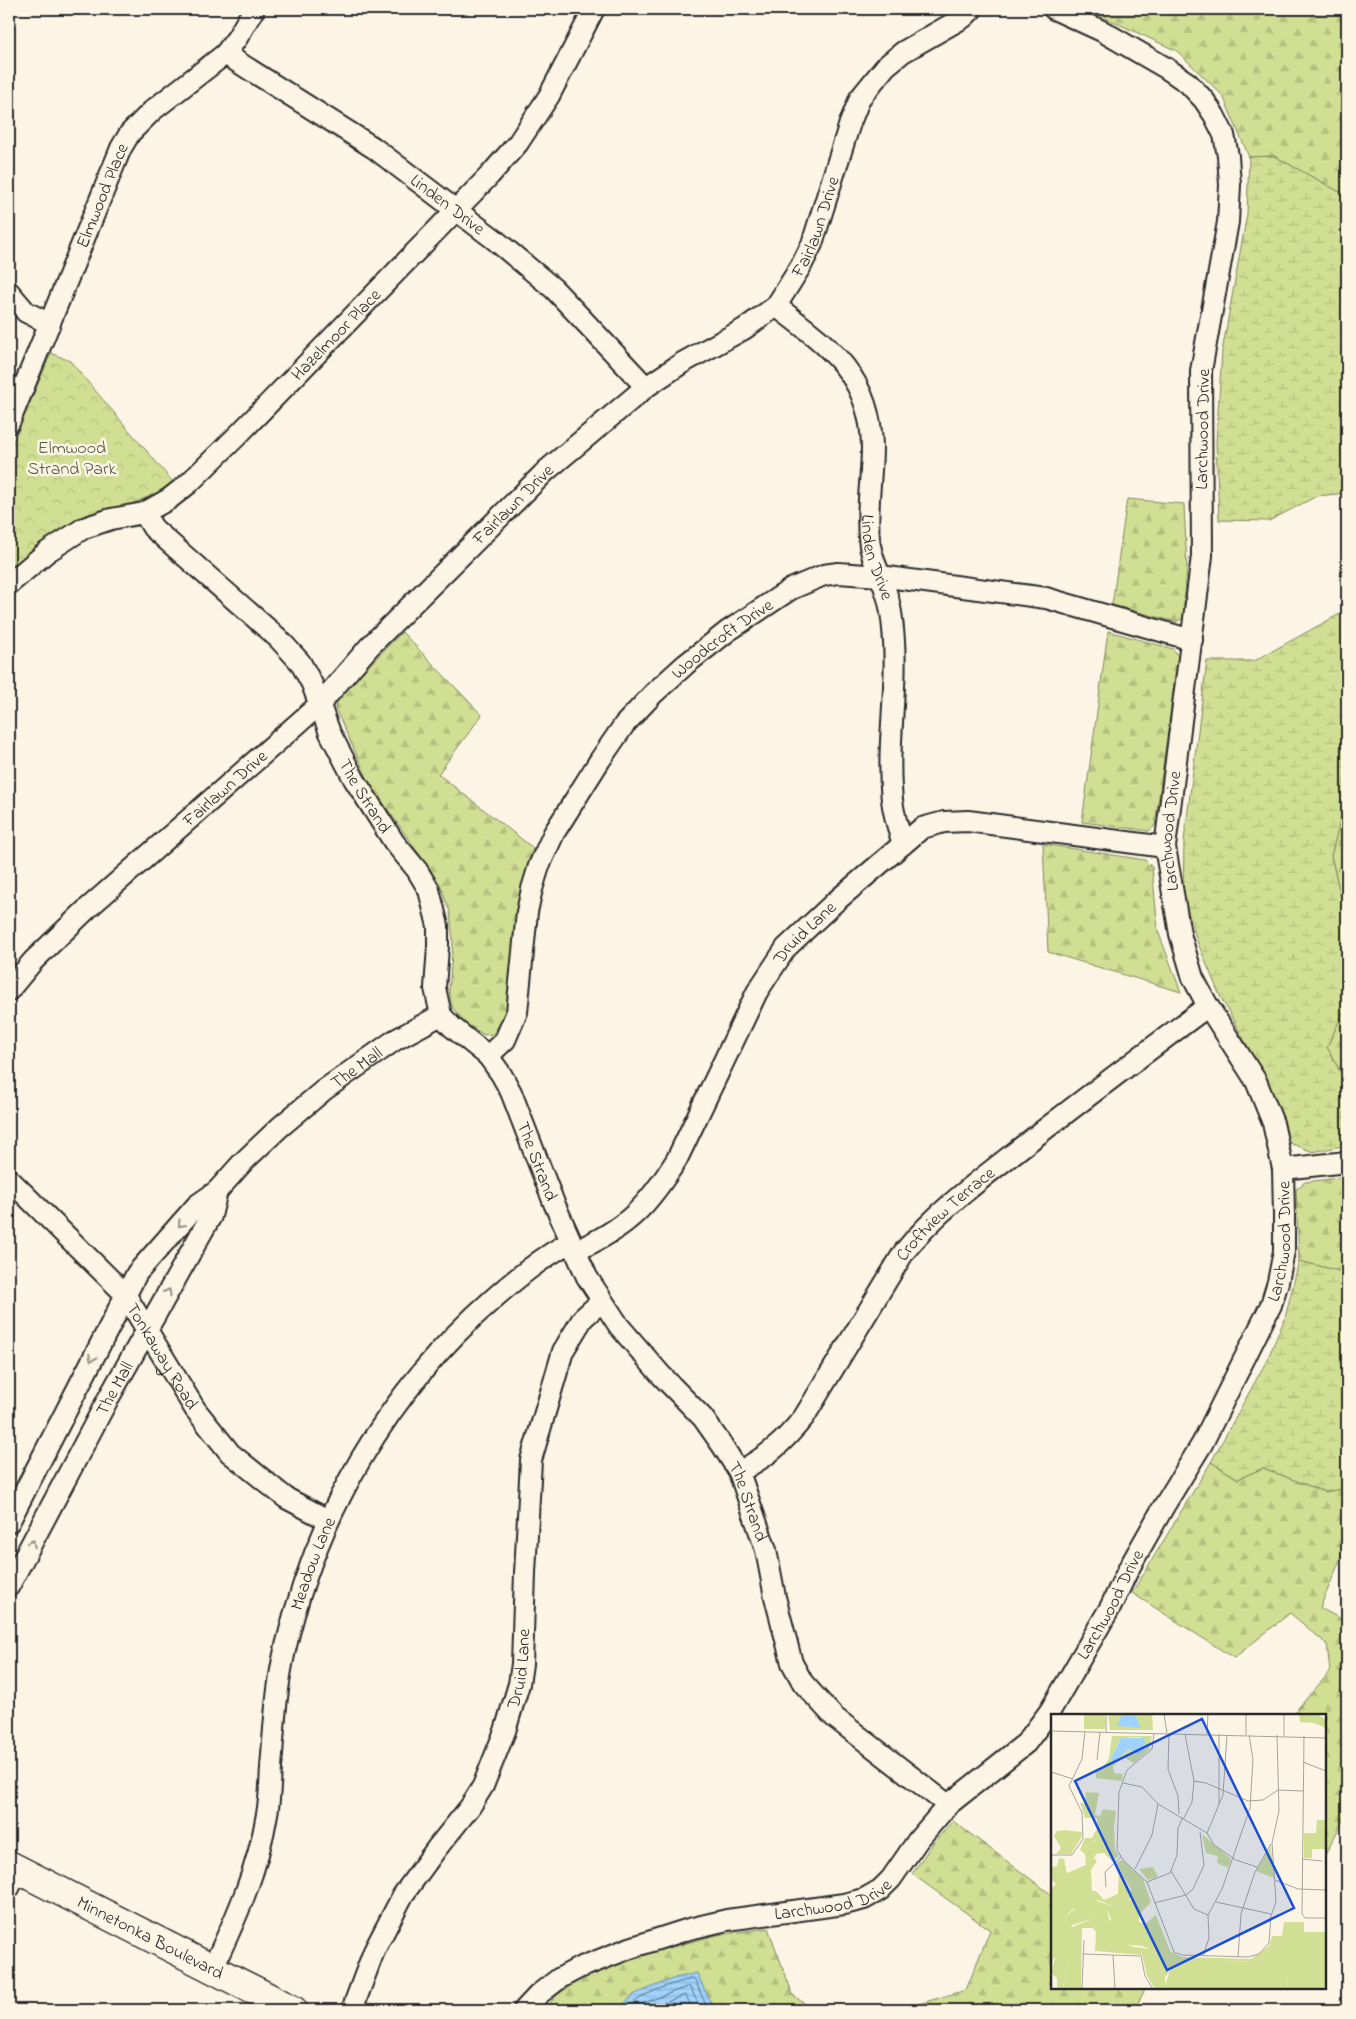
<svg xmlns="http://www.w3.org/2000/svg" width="1356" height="2019" viewBox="0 0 1356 2019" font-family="'Indie Flower',sans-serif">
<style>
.forest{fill:url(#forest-firs);stroke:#7e855f}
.wetland{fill:url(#wetland-marsh);stroke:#7e855f}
.park{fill:url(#park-crowns);stroke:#7e855f}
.water{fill:url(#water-rules);stroke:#7190a9}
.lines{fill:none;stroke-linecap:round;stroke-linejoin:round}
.shore{stroke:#596e7f;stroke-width:1}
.street-casing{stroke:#2b2b2b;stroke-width:24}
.secondary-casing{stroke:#2b2b2b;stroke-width:31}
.street{stroke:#fcf5e5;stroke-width:20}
.secondary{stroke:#fcf5e5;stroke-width:28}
.oneway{stroke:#949088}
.labels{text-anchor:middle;stroke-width:5;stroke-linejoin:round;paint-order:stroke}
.street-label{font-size:18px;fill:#2b2b2b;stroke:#fcf5e5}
.park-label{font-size:18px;fill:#545845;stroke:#fcf5e5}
.inset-road{fill:none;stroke:#a8a49b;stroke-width:1}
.view{fill:#1d4ed8;fill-opacity:0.15;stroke:#1d4ed8;stroke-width:2.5}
.inset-edge{fill:none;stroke:#2b2b2b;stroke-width:2.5}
</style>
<defs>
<pattern id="forest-firs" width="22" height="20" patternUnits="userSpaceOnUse" patternTransform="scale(1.25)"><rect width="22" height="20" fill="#d0df93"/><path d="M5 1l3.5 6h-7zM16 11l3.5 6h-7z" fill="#b3c07f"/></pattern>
<pattern id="wetland-marsh" width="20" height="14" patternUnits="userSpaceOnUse" patternTransform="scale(1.25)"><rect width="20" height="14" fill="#d0df93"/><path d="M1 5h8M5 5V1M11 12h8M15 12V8" fill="none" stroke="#b3c07f"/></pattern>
<pattern id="park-crowns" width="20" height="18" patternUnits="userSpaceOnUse" patternTransform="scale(1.25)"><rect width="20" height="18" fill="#d0df93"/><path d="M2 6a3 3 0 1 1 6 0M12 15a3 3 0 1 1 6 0" fill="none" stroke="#b3c07f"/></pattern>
<pattern id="water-rules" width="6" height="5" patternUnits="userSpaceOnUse" patternTransform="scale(1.25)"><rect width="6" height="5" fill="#9fd3fd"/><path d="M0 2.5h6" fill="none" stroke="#89b5d9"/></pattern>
</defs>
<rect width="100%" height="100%" fill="#fcf5e5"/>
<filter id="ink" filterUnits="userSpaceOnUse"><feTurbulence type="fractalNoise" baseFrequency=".02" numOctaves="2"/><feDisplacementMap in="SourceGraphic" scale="10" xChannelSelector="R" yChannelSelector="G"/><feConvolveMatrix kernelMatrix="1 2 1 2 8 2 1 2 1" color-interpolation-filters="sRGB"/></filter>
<g filter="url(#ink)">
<path class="forest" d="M1086,9H1347V196L1274,156L1249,157L1223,96L1177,51Z
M1127,499L1184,504L1187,568L1183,618L1176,622L1112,605Z
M1108,631L1173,649L1178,656L1155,826L1149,831L1082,822Z
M402,632L482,715L438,774L533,848L520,891L509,999L504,1017L493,1034L484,1035L462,1021L452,1006L449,991L453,942L450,912L440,884L370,784L335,708L339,696Z
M1347,805V922L1331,856L1342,813Z
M1043,844L1145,860L1152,867L1158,931L1181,992L1048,952Z
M1347,1004V1085L1327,1047Z
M1347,1177V1273L1299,1261L1296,1189L1305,1182Z
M1211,1462L1238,1479L1263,1468L1325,1492L1347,1488V1543L1320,1608L1347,1622V1813L1325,1855V1715H1292L1330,1672L1327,1644L1290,1613L1234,1658L1132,1593Z
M953,1821L1052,1895V1988H1146L1134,2010H898L966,1990L990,1930L912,1874L933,1843Z
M768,1928L793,1995L813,2010H714L712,2003L635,1994L617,2010H544L557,1995L584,1977L649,1953L717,1935Z"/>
<path class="wetland" d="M1274,156L1347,196V493L1317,496L1269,521L1219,520L1216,442L1222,352L1247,214L1249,157Z
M1347,610V805L1342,813L1331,856L1347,922V1004L1327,1047L1347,1085V1145L1313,1152L1287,1142L1269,1085L1220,996L1197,941L1183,895L1184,841L1207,661H1254Z
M1299,1261L1347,1273V1488L1325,1492L1263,1468L1238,1479L1211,1462L1267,1360L1285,1318Z"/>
<path class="park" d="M51,353L70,361L173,482L153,495L131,504L101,511L78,520L9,575V452Z"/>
<path class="water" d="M697,1973L714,2010H617L635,1994L675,1978Z"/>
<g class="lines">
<path class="shore" d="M624,2010C643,1993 668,1984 693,1979L695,1980L708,2010
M634,2010L641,2004L689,1986L702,2010
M645,2010L685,1995L694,2010"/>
<defs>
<g id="street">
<path id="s1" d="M225,54L374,148L494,239L554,289L646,387"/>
<path d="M9,292L26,312L50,324"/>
<path id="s2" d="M776,306C827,345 871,375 872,447C872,477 866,508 869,538C870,557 880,573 886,592C890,603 892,617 893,629C899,686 886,743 892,800C894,815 898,829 903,844"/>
<path id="s3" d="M9,423L121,148L130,133L153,110L225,54L237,38L254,9"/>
<path id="s4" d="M144,513L153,528L278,638L300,662L312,684L330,733L354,779L394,842L417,870L429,890L438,926V947L435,988L441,1015L452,1027L488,1056L501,1074L511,1092L554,1203L587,1277L619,1326L661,1375L703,1418L722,1445L739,1472L766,1550L775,1597L792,1663L803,1683L834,1717L948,1805"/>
<path id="s5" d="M9,584L47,552L84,528L111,519L144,513L169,499L188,484L238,435L490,175L518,143L549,96L594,9"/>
<path id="s6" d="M9,990L33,961L87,909L320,704L369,647L547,470L646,387L682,363L744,329L776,306L801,266L812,244L850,123L860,98L886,66L903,52L964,17L972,9"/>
<path id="s7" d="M488,1056L505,1040L517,1012L527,912L532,889L539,866L554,833L600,760L624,725L654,693L686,664L728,631L791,589L824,575L838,573L880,576L1046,598L1192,640"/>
<path d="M1283,1169L1347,1162"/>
<path id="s8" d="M9,1179L125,1294L195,1409L230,1453L286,1498L328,1520"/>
<path id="s9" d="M575,1251C627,1228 648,1206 677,1159L757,992L786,948L835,902L922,828L944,822L968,821L1165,847"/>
<path id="s10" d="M739,1472C769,1455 782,1444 804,1417L904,1252C938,1210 981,1179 1023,1146C1084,1099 1146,1052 1208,1006"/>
<path id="s11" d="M9,1522L137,1273L197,1205L217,1191L243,1162L280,1127L324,1090L395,1040L441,1015"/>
<path id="s12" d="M9,1586L108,1399L211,1216L217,1191"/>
<path d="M9,1888L18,1870"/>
<path id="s13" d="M212,1969C236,1919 258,1869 267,1814C270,1799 270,1783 271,1768C274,1729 276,1689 285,1650C316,1515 388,1391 493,1299C517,1278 542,1257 571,1242"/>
<path id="s14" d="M352,2010L374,1951L403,1895L437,1848L470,1807L483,1786L505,1731L519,1684L522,1664L525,1573L531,1460L563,1351L583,1318L602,1301"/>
<path id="s15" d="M524,2010L539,1994L560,1978L579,1968L630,1948L689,1929L727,1920L844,1904L864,1899L880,1890L891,1879L918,1840L948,1805L1026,1743L1050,1711L1111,1606L1129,1568L1164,1506L1202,1444L1271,1305L1278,1282L1284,1251V1214L1283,1169L1273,1123L1256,1081L1208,1006L1193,978L1180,934L1165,847L1202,556L1201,371L1228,222L1230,185L1228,156L1224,135L1214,115L1204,100L1188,83L1166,68L1102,31L1054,9"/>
</g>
<g id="secondary">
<path id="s16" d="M9,1865L293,2010"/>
</g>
</defs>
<use href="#street" class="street-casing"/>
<use href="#secondary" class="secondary-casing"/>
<use href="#street" class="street"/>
<use href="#secondary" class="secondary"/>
</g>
<defs><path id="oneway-chevron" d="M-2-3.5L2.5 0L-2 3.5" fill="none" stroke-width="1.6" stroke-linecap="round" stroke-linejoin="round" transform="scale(1.25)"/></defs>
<g class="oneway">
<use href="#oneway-chevron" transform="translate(181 1224) rotate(132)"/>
<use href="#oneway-chevron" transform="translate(168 1292) rotate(-60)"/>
<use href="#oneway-chevron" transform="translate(92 1358) rotate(117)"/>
<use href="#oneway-chevron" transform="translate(32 1543) rotate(-62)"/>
</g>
</g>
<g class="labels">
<g class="street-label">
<text dy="6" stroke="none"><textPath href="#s3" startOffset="246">Elmwood Place</textPath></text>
<text dy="6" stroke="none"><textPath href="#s1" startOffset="269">Linden Drive</textPath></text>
<text dy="6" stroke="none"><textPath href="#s6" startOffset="1121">Fairlawn Drive</textPath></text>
<text dy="6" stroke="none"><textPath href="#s5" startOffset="419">Hazelmoor Place</textPath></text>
<text transform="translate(1202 429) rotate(-89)" y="6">Larchwood Drive</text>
<text dy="6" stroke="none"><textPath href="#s6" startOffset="701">Fairlawn Drive</textPath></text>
<text dy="6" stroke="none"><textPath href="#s2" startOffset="290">Linden Drive</textPath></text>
<text dy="6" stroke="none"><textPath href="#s7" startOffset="498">Woodcroft Drive</textPath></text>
<text dy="6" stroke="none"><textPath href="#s6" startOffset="296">Fairlawn Drive</textPath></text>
<text dy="6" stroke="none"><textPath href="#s4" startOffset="366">The Strand</textPath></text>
<text dy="6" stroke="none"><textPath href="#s15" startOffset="1595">Larchwood Drive</textPath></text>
<text dy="6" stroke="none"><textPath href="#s9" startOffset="402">Druid Lane</textPath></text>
<text dy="6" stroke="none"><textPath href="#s11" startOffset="582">The Mall</textPath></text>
<text dy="6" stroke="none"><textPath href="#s4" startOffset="786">The Strand</textPath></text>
<text dy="6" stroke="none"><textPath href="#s10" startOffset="335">Croftview Terrace</textPath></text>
<text dy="6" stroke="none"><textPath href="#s15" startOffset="1159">Larchwood Drive</textPath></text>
<text dy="6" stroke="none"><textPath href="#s8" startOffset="236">Tonkaway Road</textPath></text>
<text dy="6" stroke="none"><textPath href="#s12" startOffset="224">The Mall</textPath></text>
<text dy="6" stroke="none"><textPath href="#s4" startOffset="1191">The Strand</textPath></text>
<text dy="6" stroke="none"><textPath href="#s13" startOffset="421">Meadow Lane</textPath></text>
<text dy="6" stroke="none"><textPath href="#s15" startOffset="754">Larchwood Drive</textPath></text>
<text dy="6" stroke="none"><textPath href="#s14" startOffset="385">Druid Lane</textPath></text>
<text dy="6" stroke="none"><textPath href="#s15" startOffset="334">Larchwood Drive</textPath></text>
<text dy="6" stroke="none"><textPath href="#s16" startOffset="159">Minnetonka Boulevard</textPath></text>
</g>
<g class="park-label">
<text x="72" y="453">Elmwood<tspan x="72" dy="21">Strand Park</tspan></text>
</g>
</g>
<g transform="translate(1051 1714)">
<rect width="275" height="275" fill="#fcf5e5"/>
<path d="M248,0H267L275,6V14L263,9L249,8ZM61,22H101L98,36L83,49L72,43L62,52L63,59L72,60L71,67L45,64V57L52,54L58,44ZM89,23L95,32L88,41L78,35L65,46L60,44L70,24ZM35,78L48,79L44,101L49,102L52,95L65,97L63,113L41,128V136H64L68,142L61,147L53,139L45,140L43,144L46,147L40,156L41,177H45L53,186L67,180L68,154L81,180L77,189L63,193L47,186L22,195L12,205L19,214L41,205L46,196H56L59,209L50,220L83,233L119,237L131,243L200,245L218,232L221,222H231L233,208H253V218H275L274,275H236L237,260L245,249L225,227L210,246L204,248L167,247L119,256L114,264L115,275H104L96,262L91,241L44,237L45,218L42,214H31L30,275H12L18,244H3L0,250V176L5,170L0,165V153L6,152L8,144L13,145L16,159L35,151L34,140L29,136L34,124H41L47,113L46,104H34L29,89H34ZM266,106H275V135H261V144H253V119H265ZM14,116L21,117L17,126L20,140H5L10,134L3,122L6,117ZM151,120L180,145L177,154L166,149L167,142L155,139ZM102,153L107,163L97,166L88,155Z" fill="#d0df93" fill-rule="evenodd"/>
<path d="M63,113L64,136H40L36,132L35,128L44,127L51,115ZM21,117L31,118L30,124L20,140L14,133ZM71,146L92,165L100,188L88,201V208L94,210L105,201L119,237H105L91,232L52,228L50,220L60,205L56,196H46L41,205L21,211L18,224L11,220L9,208L29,190L40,185L63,193L80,186V175L65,149ZM233,226L243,228L251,241L237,260L236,275H115L114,272L119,256L129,251L167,247L204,248L210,246L225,227ZM5,241L18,244L12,275H6V264L0,259Z" fill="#d0df93"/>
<path d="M33,0H54V15H33Z" fill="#d0df93"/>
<path d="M57,0H101L102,16H59ZM220,132L223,164L205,157Z" fill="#d0df93"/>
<path d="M71,0H84L90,14L66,12ZM70,24H93L95,32L88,41L78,35L62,49L60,44Z" fill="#9fd3fd"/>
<path class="inset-road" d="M113,0L116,19M0,17L275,24M55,18V0M103,19L101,35L76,56L68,78L66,136L73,147L96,168L123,238L131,241L197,243L208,240L218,229L220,202L225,188L221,129L228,97L226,21M118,19L117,55L127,82L128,100M156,20L157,0M168,20V90M195,21V0M233,22V0M253,22L251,200L254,204H275M46,46L49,18M252,48L275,57M0,58L22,65M143,67L155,69L197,87L212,86L227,76L252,77M72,69L91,73L107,90L156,119L163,131L185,146L206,153M133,104L141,88L143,67L134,20M156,119L172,81L176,21M0,141H21L32,125L31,99L18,72L31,45L34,17M251,145L271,147M84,155L101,121L107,90M120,157L143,195L157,201M224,166L247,175L275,176M96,168L119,159L126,141L127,114L132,103M55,173L54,158L70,143M165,188L220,200M103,189L135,181L142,175L153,151L149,118M32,240L90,242L94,262L102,275M62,241L64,275M152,242L158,224L157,201L171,175L199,94L202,45L198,21M187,243L190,200L204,158L220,130M31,275L33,226"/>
<path class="view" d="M151,5L243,194L116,256L24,67Z"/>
<rect width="275" height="275" class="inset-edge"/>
</g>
<rect width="1356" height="2019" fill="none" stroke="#fcf5e5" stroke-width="30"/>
<rect x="15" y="15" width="1326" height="1989" fill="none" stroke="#2b2b2b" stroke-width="2" filter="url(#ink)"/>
</svg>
